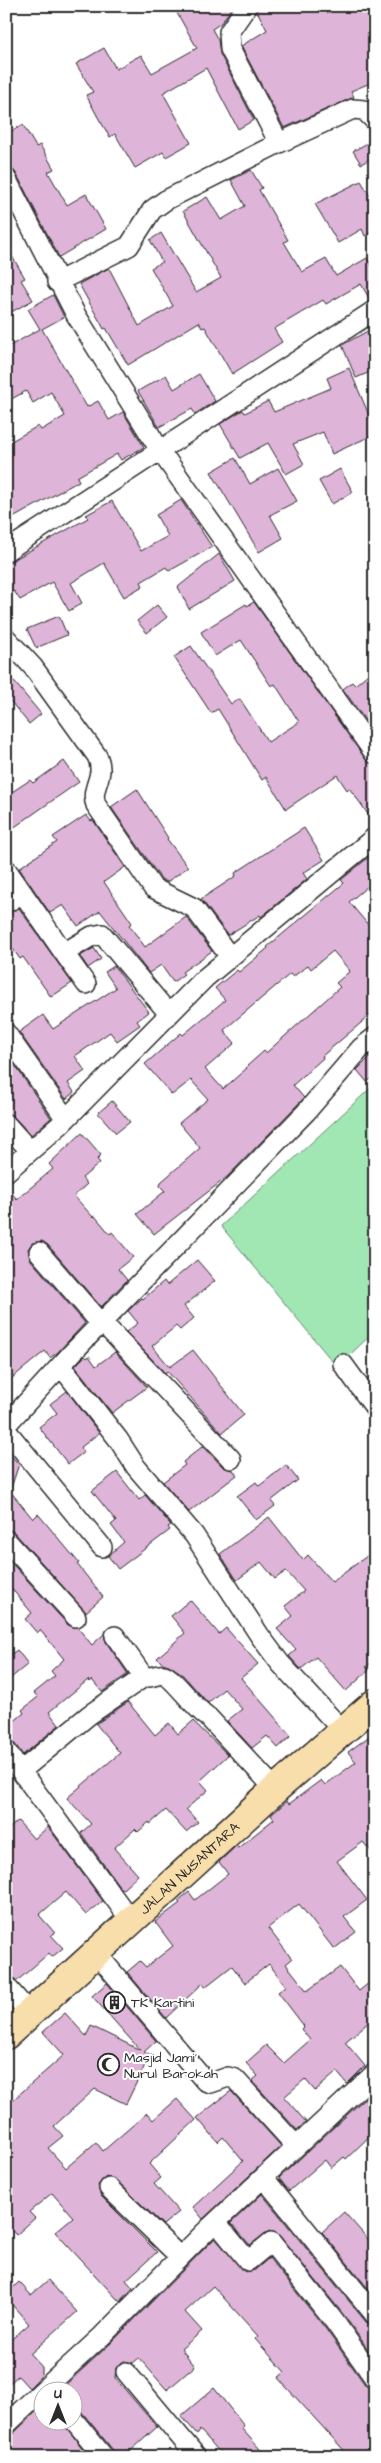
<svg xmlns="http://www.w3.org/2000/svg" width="381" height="2463" viewBox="0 0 381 2463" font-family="'Architects Daughter',sans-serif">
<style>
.green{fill:#a1e7b3;stroke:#66896f}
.building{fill:#dfb4d9;stroke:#2b2b2b;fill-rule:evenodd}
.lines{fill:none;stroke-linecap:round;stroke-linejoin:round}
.minor-casing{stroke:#2b2b2b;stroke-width:22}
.trunk-casing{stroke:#2b2b2b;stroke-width:31}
.minor{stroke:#fff;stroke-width:19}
.trunk{stroke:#f8deab;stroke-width:28}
.labels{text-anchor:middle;stroke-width:4;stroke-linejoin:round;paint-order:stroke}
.street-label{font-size:14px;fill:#2b2b2b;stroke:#fff}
.poi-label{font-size:14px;fill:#2b2b2b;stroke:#fff;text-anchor:start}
</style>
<rect width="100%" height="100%" fill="#fff"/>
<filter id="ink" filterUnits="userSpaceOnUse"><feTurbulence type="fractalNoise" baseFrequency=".02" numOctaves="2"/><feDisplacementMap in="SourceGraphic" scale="10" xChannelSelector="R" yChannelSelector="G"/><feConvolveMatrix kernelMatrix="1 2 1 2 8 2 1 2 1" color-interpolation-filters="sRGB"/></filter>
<g filter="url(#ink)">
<path class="green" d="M375,1084V1331L337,1367L221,1226Z"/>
<path class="building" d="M173,6H233L221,23L212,29L218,40L220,54L254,120L238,129L206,68L163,93L191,143L166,157L163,152L135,168L115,134L110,137L99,119L86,95L93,92L76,64L104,48L116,69L141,55L152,73L197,48Z
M258,6H375V81L351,91L354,97L284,128L241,46L267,30L257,11Z
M23,125L36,147L40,145L54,169L48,172L67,205L86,194L106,229L59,257L16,173L6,167L12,161L6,152V134Z
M375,139V156L361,164L353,151Z
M251,170L262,188L259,190L288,240L284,242L302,272L326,259L336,276L367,258L375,271V299L370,300L361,284L326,304L323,300L274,329L282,342L232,374L205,327L202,328L199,322L128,365L106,328L104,329L79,284L109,268L139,326L173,306L151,268L162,262L150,240L161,233L196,292L221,278L183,211L207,197L221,220L245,206L231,180Z
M361,181L375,204V231L365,236L362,229L338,243L315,204Z
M6,246L25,278L21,280L33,300L6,315Z
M53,295L64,317L42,329L87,407L98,401L109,420L123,412L144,447L121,460L117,454L77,477L79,481L13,518L6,506V444L38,426L41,430L65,416L51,392L33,403L26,391L6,402V348L40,329L28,309Z
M375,327V370L356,378L342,345Z
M349,368L375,429V434L332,454L323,432L293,444L304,464L286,474L268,443L240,458L220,424L243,410L245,413L268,401L274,412L331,388L327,378Z
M199,374L215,401L195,414L192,409L159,427L138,391L166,375L174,389Z
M235,458L250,484L278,468L297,501L270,515L283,538L259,552L211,472Z
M340,469L353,492L332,504L319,481Z
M181,500L212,547L169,571L166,567L141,582L143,586L124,597L104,563L71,583L82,603L69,611L52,582L20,600L14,591L6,595V564L88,518L86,515L112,501L141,551L168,536L156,515Z
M219,554L235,581L189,609L178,587Z
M254,602L366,760L375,765V825L361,804L349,788L347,790L337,775L286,809L266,777L262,780L218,709L211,713L174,657L191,646L231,704L240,699L268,742L299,722L275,684L271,686L241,640L215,656L201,632L246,604L247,606Z
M157,605L167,617L147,633L137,621Z
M59,616L67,635L36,648L27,629Z
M375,668V734L343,689L352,682L355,685Z
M6,672L41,714L29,724L6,696Z
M64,761L79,782L6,833V796L30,780L33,783Z
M137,789L168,838L167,839L188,867L167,882L161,879L111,807Z
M86,815L91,821L93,820L125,867L104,882L132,923L129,925L145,947L186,917L212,951L182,972L184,974L173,982L161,965L149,973L100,911L78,926L63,905L50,913L19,868L57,842L53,837Z
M304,828L324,860L303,873L307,879L261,917L260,915L228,935L201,899L236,876L235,873Z
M375,852V880L349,902L375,933V1011L322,1056L323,1058L293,1085L304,1098L227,1177L154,1234L137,1214L165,1191L160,1186L161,1182L200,1148L179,1123L208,1099L191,1080L172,1095L145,1064L181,1033L183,1035L225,1000L215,988L237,970L239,972L268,948L267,947L344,883L341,880ZM333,951L350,971L336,983L340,987L266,1053L264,1051L246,1067L247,1068L223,1089L205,1069L235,1043L224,1030L290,974L293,977L308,965L311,969Z
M19,908L72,983L51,997L23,957L20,959L6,939V914Z
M94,948L101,959L88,968L80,956Z
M114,966L149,1012L137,1021L140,1025L117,1041L110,1032L75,1056L85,1071L68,1083L74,1092L66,1099L19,1032L43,1015L53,1029L116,988L105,972Z
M375,1052V1076L367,1082L357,1070Z
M14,1064L51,1118L31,1135L14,1117L6,1113V1069Z
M112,1101L130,1122L116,1133L98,1113Z
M82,1133L101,1155L97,1159L100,1163L82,1178L87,1184L74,1196L93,1217L95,1216L110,1234L112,1232L133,1257L118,1269L127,1280L101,1307L48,1245L42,1241L32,1243L28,1249L30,1259L85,1323L57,1353L50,1358L45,1351L6,1383V1187L17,1199L53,1169L49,1164Z
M197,1260L215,1281L184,1306L194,1318L180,1330L176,1326L152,1346L170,1367L193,1350L244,1415L222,1433L167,1371L165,1373L126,1332L138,1323L128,1311L142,1298L143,1299L164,1281L167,1285Z
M115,1352L147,1387L112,1413L75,1366L85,1356L87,1358L89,1356L96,1366Z
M67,1391L99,1433L80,1448L84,1452L68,1464L39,1427L57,1413L50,1404Z
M203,1446L223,1467L233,1470L237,1475L189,1512L163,1482L185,1465L183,1462Z
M6,1451L19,1464L10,1491L33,1519L38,1514L79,1563L77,1564L103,1597L86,1612L14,1532L6,1529Z
M286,1465L298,1480L271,1501L275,1506L256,1520L237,1496L256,1482L259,1486Z
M117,1472L139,1500L145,1495L171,1525L168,1527L170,1530L118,1569L108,1556L124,1542L111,1525L116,1521L92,1491Z
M269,1517L303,1560L308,1555L332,1582L375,1550V1660L366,1667L369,1670L346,1691L316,1657L301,1669L289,1656L296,1650L277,1629L293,1616L285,1606L304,1591L286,1571L275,1579L261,1562L237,1580L220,1554Z
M6,1557L68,1625L78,1628L92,1645L104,1634L106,1642L128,1674L102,1692L92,1680L90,1682L88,1680L49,1712L59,1725L23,1755L15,1744L6,1740V1728L24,1713L22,1710L38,1697L34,1693L55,1676L51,1671L64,1659L40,1630L37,1633L25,1619L32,1613L6,1582Z
M190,1600L219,1634L226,1628L258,1664L241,1678L291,1736L278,1748L267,1736L252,1748L227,1721L242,1709L224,1689L208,1703L181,1673L169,1665L162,1663L157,1658L185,1633L171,1616Z
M17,1650L28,1664L6,1682V1658Z
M128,1702L155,1735L169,1723L178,1734L193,1721L228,1755L200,1781L208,1790L186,1809L198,1822L186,1832L166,1810L150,1824L149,1822L138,1832L135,1829L114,1848L138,1875L122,1890L81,1833L91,1824L67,1798L120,1753L96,1724Z
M375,1732V1856L363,1842L337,1861L367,1900L344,1917L356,1932L334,1949L299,1904L268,1928L292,1959L286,1964L307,1991L340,1967L359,1991L375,1978V2017L345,2042L365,2066L347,2084L337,2072L315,2091L305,2079L284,2097L306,2122L297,2130L252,2081L258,2076L246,2063L266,2045L284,2063L310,2040L301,2029L304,2026L278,1992L286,1986L269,1964L245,1983L232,1966L205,1987L203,1983L166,2018L127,1972L140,1961L146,1967L173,1946L155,1922L180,1903L178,1901L189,1892L195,1900L228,1874L219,1862L236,1846L238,1848L274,1819L271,1815L287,1801L289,1804L321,1780L325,1785L356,1762L348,1752Z
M18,1821L34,1839L48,1827L103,1901L86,1915L66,1892L39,1915L55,1933L51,1935L63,1948L52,1957L49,1953L17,1981L6,1971V1831Z
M107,1983L156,2041L144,2052L150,2055L126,2104L95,2089L54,2126L63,2136L48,2148L66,2168L96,2142L103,2151L147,2113L153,2120L177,2099L196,2120L149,2164L161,2178L154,2184L179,2212L163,2225L116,2180L106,2177L98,2185L101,2196L157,2252L126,2280L133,2288L120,2302L55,2232L73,2217L52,2193L29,2212L35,2218L16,2235L6,2224V2106L64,2055L43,2032L65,2013L86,2036L91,2026L140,2050L92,1996Z
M375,2089V2131L346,2159L344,2157L331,2168L325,2160L289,2191L279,2178Z
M231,2091L281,2146L203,2219L193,2207L243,2161L223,2137L218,2142L197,2118Z
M262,2194L366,2322L375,2326V2359L343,2314L279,2235L269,2231L250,2245L231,2223Z
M344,2212L375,2247V2297L322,2232Z
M215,2238L245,2272L255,2270L269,2258L325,2328L366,2386L375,2390V2457H350L278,2378L285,2372L255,2339L258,2336L213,2286L185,2312L202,2331L181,2349L195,2366L167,2390L139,2358L133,2363L124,2361L116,2368L115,2378L157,2427L124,2457H115L113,2450L81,2411L72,2407V2390H60L110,2344Z
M48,2280L77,2312L30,2354L42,2367V2375L29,2388L18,2376L6,2386V2344L29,2324L6,2298V2294L19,2282L31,2295Z
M214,2388L244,2426L241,2428L267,2457H224L200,2430L197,2434L181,2416Z
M42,2406V2420H61L89,2457H6V2436L14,2433Z"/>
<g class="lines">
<defs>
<path id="minor" d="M279,143L353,109L364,110L375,121
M6,178L76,315L161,452L375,754
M57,282L129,246L152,210L166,200L279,143L230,49L229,32L247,6
M6,551L375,310
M6,638L33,667L97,756C107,777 89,787 96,805L153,888L194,908L230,957
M6,869L64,953L92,936L102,934L169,1014
M6,903L23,893
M64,953L86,984
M6,1033L66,1119
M6,1124L30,1151
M6,1172L60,1125L205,978L375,837
M39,1252L101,1324
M102,1322L231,1459
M343,1364L375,1408
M61,1366L118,1439L136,1467L194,1535L260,1636L280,1663L343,1731
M6,1425L74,1351L306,1112L361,1048L375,1037
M6,1430L102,1547
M6,1540L76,1617
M115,1636L144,1677C151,1679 157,1673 164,1675C174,1678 195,1709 208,1717L276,1790
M6,1751L132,1922
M21,1771L89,1715L144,1677
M97,1954L205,2081L211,2083L228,2077L235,2079L296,2146
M6,1986L30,2014
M264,2178L375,2315
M109,2188L180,2257
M216,2222L248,2261L271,2242L334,2321L375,2379
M126,2372L197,2457
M43,2390L102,2336L205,2232L375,2073
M72,2418L104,2457
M6,2425L42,2391"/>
<g id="trunk">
<path id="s1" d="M6,2035L278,1787L375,1703"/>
</g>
</defs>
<use href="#minor" class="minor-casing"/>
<use href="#trunk" class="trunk-casing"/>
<use href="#minor" class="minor"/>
<use href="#trunk" class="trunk"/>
</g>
</g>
<defs>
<symbol id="building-ring" viewBox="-11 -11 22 22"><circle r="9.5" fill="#fff" stroke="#2b2b2b" stroke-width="1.5"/><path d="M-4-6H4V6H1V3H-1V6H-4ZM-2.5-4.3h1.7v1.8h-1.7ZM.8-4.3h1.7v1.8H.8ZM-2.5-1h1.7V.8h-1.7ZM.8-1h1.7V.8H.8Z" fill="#2b2b2b"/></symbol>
<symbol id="mosque-ring" viewBox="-11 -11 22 22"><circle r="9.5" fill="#fff" stroke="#2b2b2b" stroke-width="1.5"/><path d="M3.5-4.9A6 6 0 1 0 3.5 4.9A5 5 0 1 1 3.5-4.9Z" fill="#2b2b2b"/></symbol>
</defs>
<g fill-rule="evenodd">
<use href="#building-ring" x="102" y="1990" width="25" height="25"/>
<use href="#mosque-ring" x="96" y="2052" width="25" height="25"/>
</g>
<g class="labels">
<g class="street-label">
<text dy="5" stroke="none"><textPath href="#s1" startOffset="248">JALAN NUSANTARA</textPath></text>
</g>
<g class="poi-label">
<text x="131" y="2007">TK Kartini</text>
<text x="124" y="2062">Masjid Jami'<tspan x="124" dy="16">Nurul Barokah</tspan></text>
</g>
</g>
<rect width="381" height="2463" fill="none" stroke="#fff" stroke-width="25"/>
<rect x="12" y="12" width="356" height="2438" fill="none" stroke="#2b2b2b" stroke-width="2" filter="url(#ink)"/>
<g transform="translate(58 2406)"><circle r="24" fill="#ffffff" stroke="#aaaaaa"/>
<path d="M0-4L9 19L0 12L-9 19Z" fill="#2b2b2b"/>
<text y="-8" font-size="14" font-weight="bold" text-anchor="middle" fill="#2b2b2b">U</text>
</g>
</svg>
